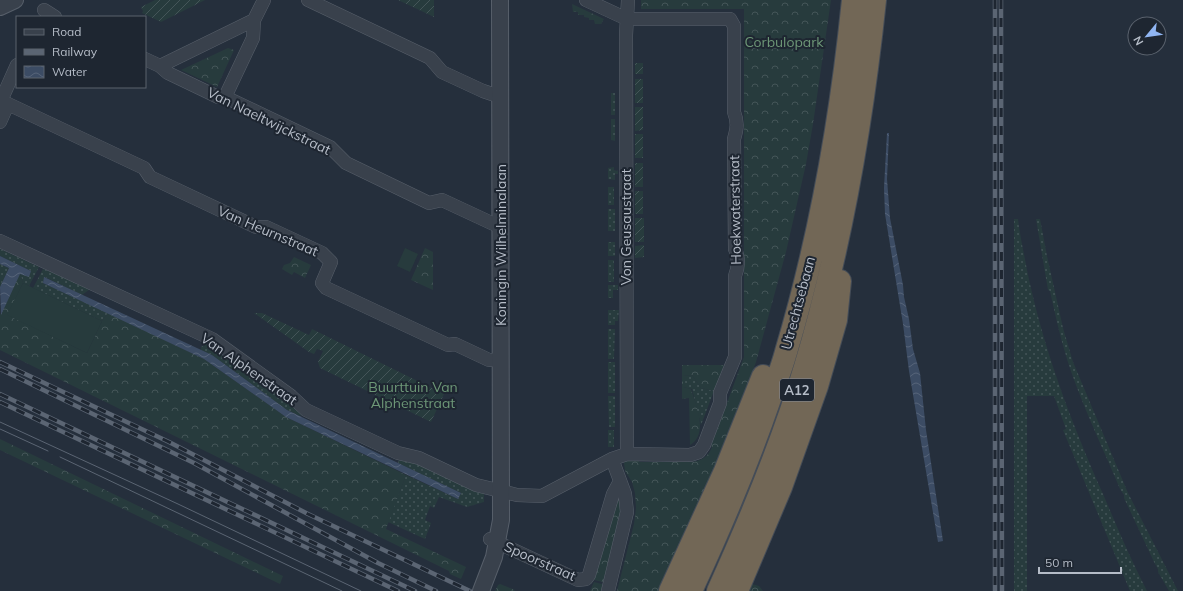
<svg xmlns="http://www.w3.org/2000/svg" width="1183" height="591" viewBox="0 0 1183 591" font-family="Mulish,sans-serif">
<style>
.grass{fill:url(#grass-dots)}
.forest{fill:url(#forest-crowns)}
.garden{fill:url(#garden-furrows)}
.pitch{fill:#273b3d}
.water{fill:url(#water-waves)}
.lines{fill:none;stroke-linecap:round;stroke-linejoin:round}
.minor-casing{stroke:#575f6a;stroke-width:14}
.tertiary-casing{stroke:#575f6a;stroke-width:18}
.motorway-casing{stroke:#444c57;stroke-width:24}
.minor{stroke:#39414c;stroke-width:13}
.tertiary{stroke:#39414c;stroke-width:16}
.motorway{stroke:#726756;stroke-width:22}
.tram{stroke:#5b6573;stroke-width:1}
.rail-casing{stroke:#5b6573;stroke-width:4.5}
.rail{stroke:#1e2631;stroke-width:3;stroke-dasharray:9;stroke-linecap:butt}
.labels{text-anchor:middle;stroke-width:4;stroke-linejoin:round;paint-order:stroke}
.shield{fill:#1e2631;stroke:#888f9a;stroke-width:1}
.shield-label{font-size:13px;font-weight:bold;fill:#b5bcc7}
.park-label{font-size:14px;fill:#6d9777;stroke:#1e2631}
.street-label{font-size:14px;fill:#b5bcc7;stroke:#1e2631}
</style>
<defs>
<pattern id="grass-dots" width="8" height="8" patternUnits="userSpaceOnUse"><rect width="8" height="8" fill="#273b3d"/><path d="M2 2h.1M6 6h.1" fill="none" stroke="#445558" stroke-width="1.8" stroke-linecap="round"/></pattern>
<pattern id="forest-crowns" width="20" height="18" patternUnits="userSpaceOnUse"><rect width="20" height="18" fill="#273b3d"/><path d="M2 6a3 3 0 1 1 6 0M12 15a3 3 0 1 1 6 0" fill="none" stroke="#445558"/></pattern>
<pattern id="garden-furrows" width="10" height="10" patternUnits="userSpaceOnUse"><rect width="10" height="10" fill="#273b3d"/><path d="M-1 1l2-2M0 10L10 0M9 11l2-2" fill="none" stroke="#445558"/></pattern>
<pattern id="water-waves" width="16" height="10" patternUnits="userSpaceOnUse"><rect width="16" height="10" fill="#3c4c64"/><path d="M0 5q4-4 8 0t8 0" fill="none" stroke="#566479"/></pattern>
</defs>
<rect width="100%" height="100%" fill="#252f3c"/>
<path class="grass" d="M611,93H615V115H611Z
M611,119H615V141L611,140Z
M614,167V170L618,171V174H615V180L608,179V168Z
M608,187H614V205H608Z
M608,209H615V231H608Z
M1014,219H1018C1020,237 1024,253 1027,270C1043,348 1071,422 1103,494C1117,527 1131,560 1147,591H1130L1063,430L1066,429L1054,396H1027V591H1029H1014Z
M1036,219H1040L1047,256L1063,328L1073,362L1128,493L1178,591H1169L1158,572V569L1155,564L1124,498V495L1120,489C1106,455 1089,420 1076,385C1064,354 1057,323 1050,291L1048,290Z
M608,242H615V256H608Z
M0,249L39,267L29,286L23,283L20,273L31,271L0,256Z
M608,260H614V282H608Z
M0,264L9,268L0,287Z
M43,269L93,287L82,295L45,277L43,283L108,313L102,321L33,288Z
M608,285H618V290H613V298H608Z
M608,310H619L618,321H615V325H608Z
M608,329H615L614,359H608Z
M209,342L302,411L300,416L287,410L212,355L201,350V347Z
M608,362H615V393H608Z
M692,375L701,388L714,391L701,425L692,389L683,387V376Z
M608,396H615V427H609Z
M608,430H614V447H608Z
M400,457L484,490V502L467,507L439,497L434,508L430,506L425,520L431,523L425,539L388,522L406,475L458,499L461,493L398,463Z"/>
<path class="forest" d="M641,0H831L813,124L806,164L786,252L756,362L715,469L659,591H617L634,524L636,508L635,493L632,482L625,471L624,463L627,460L639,461V462H691C701,461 708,457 712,447L711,446L744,357V9H641Z
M572,4L604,19L601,24H595L594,20H589V18L584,17V15H578V12H573Z
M228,48L234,50L217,87L181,70Z
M425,248L433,252V290L411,280Z
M294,257L311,265L305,278L294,272L292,275L282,269L284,265L290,263Z
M20,273L23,283L8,315L87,353L102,321L108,313L204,359L286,417L406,475L386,529L466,567L461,579L450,574L449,571L0,350V315Z
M682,365H724L714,391L701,388L692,375L683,376V387L691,389C696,405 709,434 690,445L689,398L682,399Z
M0,439L283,576L280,584L0,450Z
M618,498L620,499V517L618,525L603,582L594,580Z
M594,582L602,584V591H590Z
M500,584L515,590L514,591H495L498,585Z
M752,584L759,586L763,591H749Z"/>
<path class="garden" d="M155,0H205L161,22L142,13L143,11L141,7Z
M398,0H434V17Z
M635,63H643V74H635Z
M635,79H643V103H635Z
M635,107H643V130L635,131Z
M635,134H643V158H635Z
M635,163H643V187H635Z
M635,191H643V214H635Z
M635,218H644V242H635Z
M644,245V257L635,258V246Z
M254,313H262L309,335L312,329L444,394L431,422L320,368L318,362L323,351L317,349L314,354L309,352Z"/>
<path class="pitch" d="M405,248L418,254L410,272L397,266Z
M23,283L102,321L87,353L7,315Z"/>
<path class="water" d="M887,133H889L887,179L890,218L903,285L904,297L909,319L913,349L920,373L926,430L943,541L938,542L909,371L903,324L885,214L884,188Z
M0,256L31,271L29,277L20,274L1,315L0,287L9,268L0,264Z
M44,277L212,355L287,410L461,493L458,499L286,417L204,359L43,283Z"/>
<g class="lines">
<defs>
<path id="minor" d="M308,0L430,58L442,72L483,91L501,97
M44,10L55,17
M145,59L160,66L168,73L218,97H225L330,147L346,163L429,203L442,200L500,227
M160,66L254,20
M225,97L253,38L254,20L264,0
M8,104L144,168L150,177L256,227H266L322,253L331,262L322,283L326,288L448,345L455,344L489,360H501
M0,122L8,104L3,101V96L17,65
M0,241L212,339L291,396L306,410L398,453L419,458L476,485L517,495L542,496L612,459L627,454L690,455L699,452L704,445L720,403V393L735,357V276C739,266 739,258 735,249L734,139C737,129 738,122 734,112V26L730,19H627L586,0
M627,454L626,35L628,0
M490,539L578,580L586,579L589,575L613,494L620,481
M608,591L627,512L625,494L612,459"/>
<path id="tertiary" d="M0,7L15,0
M481,591L494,557L501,520L500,0"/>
<path id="motorway" d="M670,591L725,471L763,376
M691,591C721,527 748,463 771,396C776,382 782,367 786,352C820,238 841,119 853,0
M718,591C751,518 782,444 805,367C841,247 862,124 875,0
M737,591L781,487L817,386L836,320L840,281"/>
</defs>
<use href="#minor" class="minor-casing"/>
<use href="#tertiary" class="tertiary-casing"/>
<use href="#motorway" class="motorway-casing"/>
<use href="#minor" class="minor"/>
<use href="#tertiary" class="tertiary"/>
<use href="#motorway" class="motorway"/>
<path class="tram" d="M0,422L178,504L361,591
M0,429L48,451
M60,457L342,591"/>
<defs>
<path id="rail" d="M995,0V591
M1001,0L1002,591
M0,362L169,442L308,514L470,591
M0,369L194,463L378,563L436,591
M0,394L415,591
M0,402L398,591"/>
</defs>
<use href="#rail" class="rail-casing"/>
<use href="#rail" class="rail"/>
</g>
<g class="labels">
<rect class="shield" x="780" y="379" width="34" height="22" rx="3"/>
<g class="shield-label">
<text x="797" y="395">A12</text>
</g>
<g class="park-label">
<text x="784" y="47">Corbulopark</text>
<text x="413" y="392">Buurttuin Van<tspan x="413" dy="16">Alphenstraat</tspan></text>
</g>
<g class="street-label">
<text transform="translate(269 121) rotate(26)" y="5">Van Naeltwijckstraat</text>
<text transform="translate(735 210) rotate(-91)" y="5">Hoekwaterstraat</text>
<text transform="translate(626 227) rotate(-90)" y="5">Von Geusaustraat</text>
<text transform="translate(268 231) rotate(23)" y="5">Van Heurnstraat</text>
<text transform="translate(501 245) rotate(-90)" y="5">Koningin Wilhelminalaan</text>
<text transform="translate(798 303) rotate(-75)" y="5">Utrechtsebaan</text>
<text transform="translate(249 369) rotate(35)" y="5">Van Alphenstraat</text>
<text transform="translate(540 561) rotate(24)" y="5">Spoorstraat</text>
</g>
</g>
<rect x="16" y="16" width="130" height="72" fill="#1e2631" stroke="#5a626d"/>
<rect x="24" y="29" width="20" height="6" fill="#39414c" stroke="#5a626d"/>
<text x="52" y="36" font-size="12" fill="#b5bcc7">Road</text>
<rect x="24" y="49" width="20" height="6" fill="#5b6573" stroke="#5a626d"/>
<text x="52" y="56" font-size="12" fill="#b5bcc7">Railway</text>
<rect x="24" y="66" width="20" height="12" fill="url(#water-waves)" stroke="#5a626d"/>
<text x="52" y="76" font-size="12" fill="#b5bcc7">Water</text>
<g transform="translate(1147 36) rotate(241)"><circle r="19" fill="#1e2631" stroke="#5a626d"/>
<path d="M0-3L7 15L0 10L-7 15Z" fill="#90b5f2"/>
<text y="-6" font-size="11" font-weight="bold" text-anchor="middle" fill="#b5bcc7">N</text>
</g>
<path d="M1039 567v6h82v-6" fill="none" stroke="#b5bcc7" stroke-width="2"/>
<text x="1045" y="567" font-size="12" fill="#b5bcc7" stroke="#1e2631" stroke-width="3" paint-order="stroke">50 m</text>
</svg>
